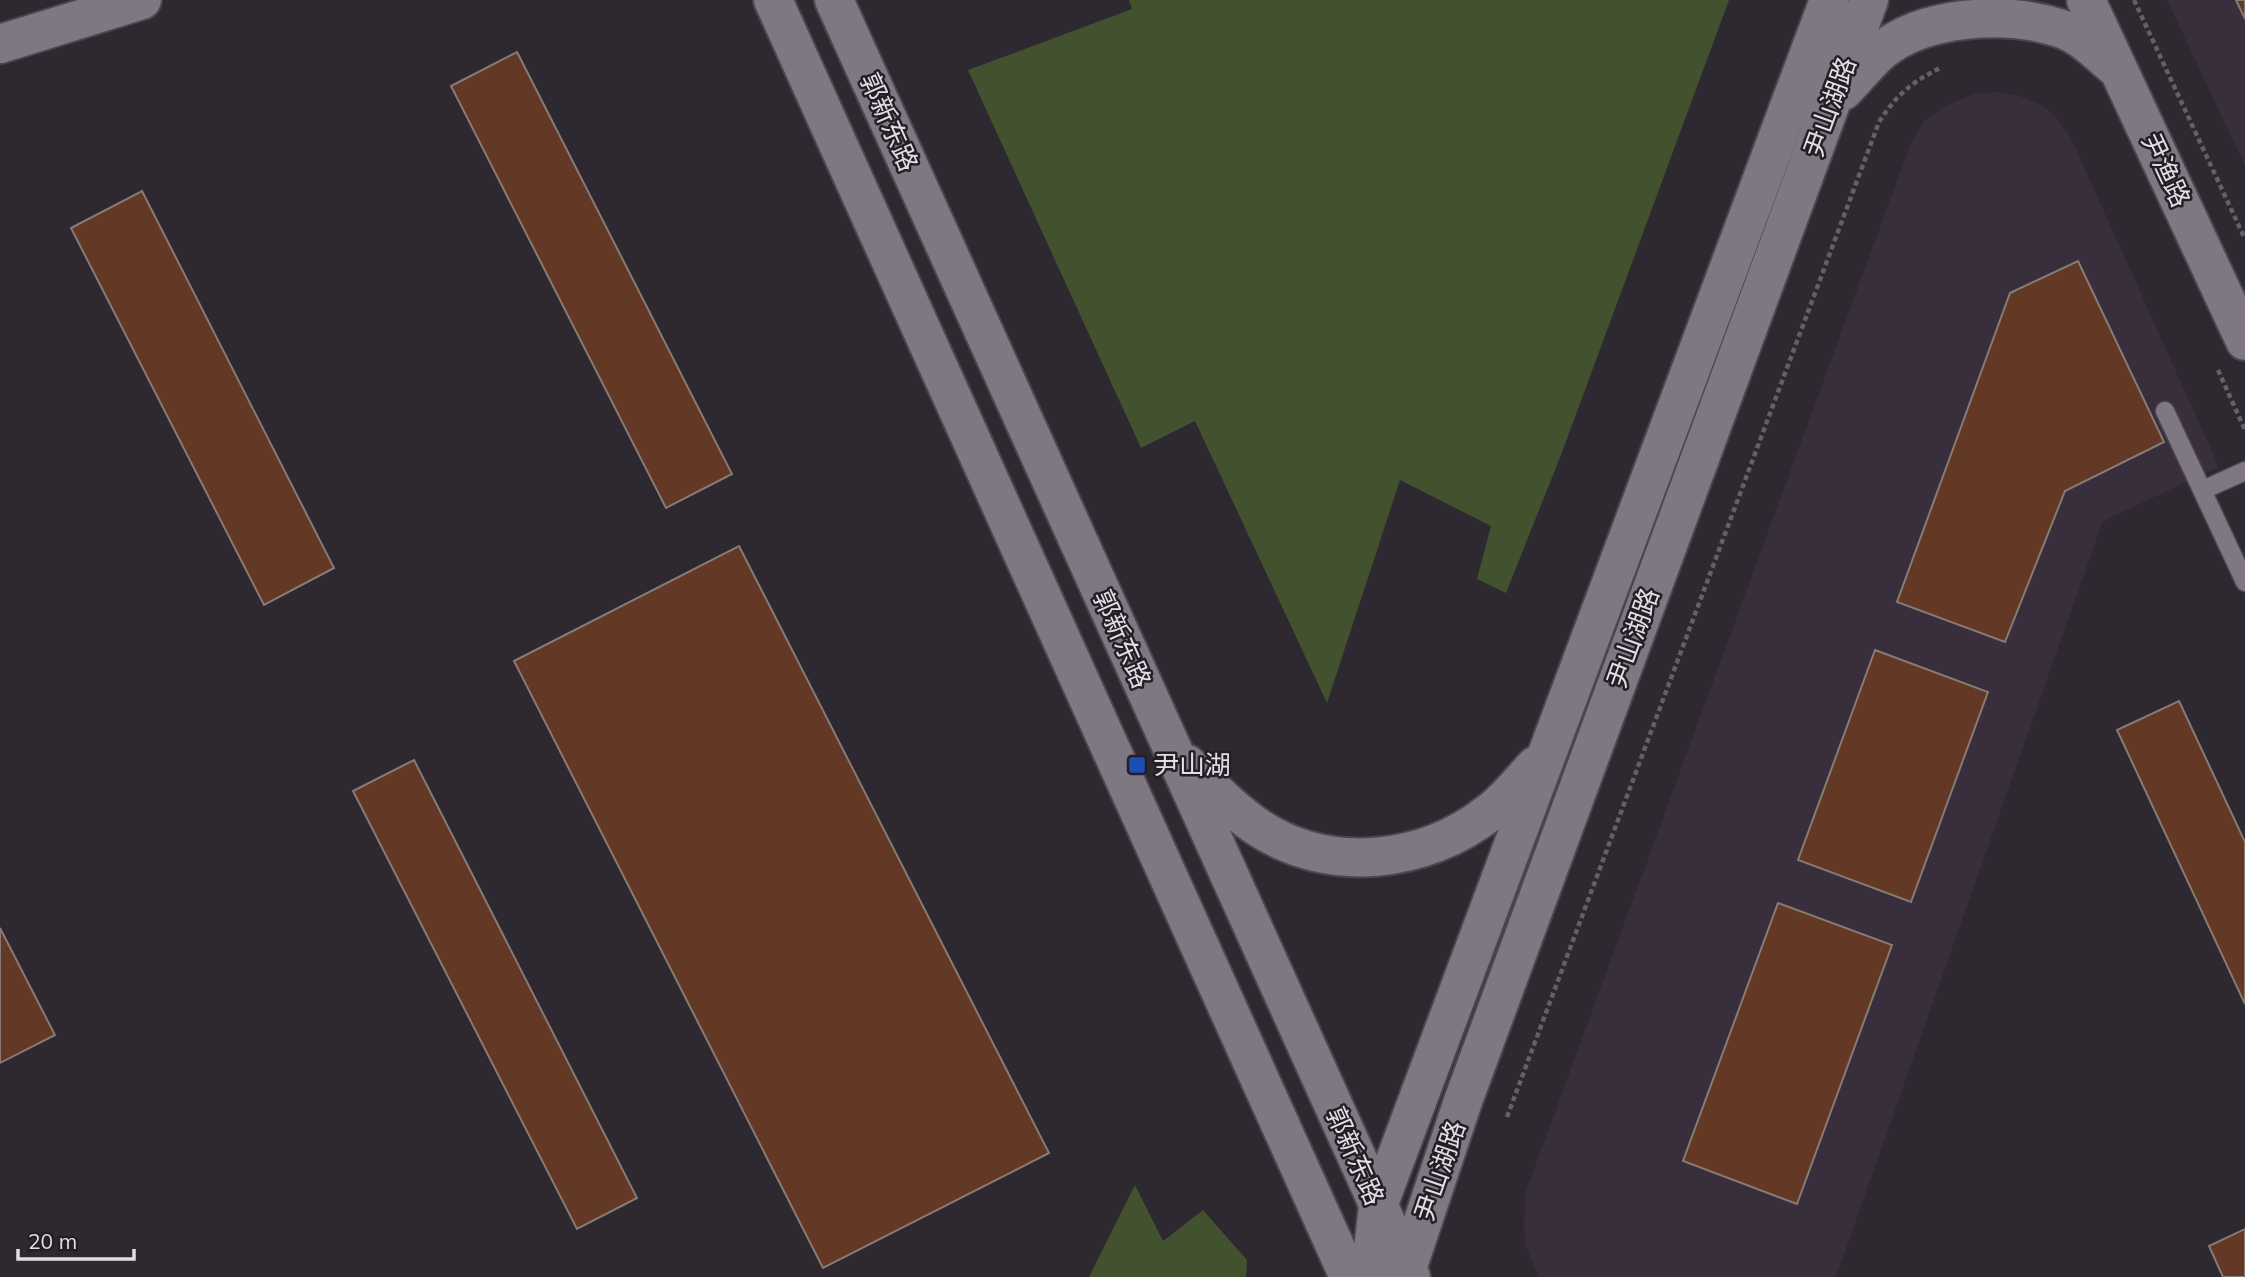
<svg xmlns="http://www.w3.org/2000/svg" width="2245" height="1277" viewBox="0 0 2245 1277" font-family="Mulish,'Noto Sans SC',sans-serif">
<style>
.built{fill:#382e3c}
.green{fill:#42512e}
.building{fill:#633925;stroke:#887a74;stroke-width:2}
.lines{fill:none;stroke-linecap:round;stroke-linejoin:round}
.lane-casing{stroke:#4b464e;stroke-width:21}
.secondary-casing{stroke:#4b464e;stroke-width:42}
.path{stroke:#655f67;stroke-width:4.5;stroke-dasharray:5 3.5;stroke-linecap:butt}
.lane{stroke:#7f7782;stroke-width:18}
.secondary{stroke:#7f7782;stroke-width:38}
.transit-dot{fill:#1a4fb4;stroke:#241e27;stroke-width:2.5}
.labels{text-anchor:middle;stroke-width:5;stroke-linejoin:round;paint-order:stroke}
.street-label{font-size:26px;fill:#e3dee4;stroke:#241e27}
.poi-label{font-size:26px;fill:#e3dee4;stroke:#241e27;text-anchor:start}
</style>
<rect width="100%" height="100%" fill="#2e2831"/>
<path class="built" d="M2167,0H2245V166Z
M1995,92L2017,95L2042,105L2056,117L2071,138L2219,467L2103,521L1836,1277H1539L1526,1247L1524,1225L1526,1191L1912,140L1924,121L1944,107L1973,94Z"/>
<path class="green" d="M1129,0H1729L1561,455L1506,593L1477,579L1491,526L1400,480L1327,703L1195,421L1141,448L968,70L1132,9Z
M1135,1185L1163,1241L1203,1210L1247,1260L1246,1277H1089Z"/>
<path class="building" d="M2236,0H2245V19Z
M517,52L732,474L666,508L451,86Z
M142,191L334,568L264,605L71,228Z
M2078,261L2164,442L2065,491L2005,642L1897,602L2010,293Z
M739,546L1049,1153L823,1268L514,661Z
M1875,650L1988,692L1911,902L1798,860Z
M2179,701L2245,842V1004L2117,730Z
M414,760L637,1198L577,1229L353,791Z
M1778,903L1892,945L1797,1204L1683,1161Z
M0,928L55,1035L0,1063Z
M2245,1229V1277H2223L2209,1246Z"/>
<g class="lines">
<defs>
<path id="lane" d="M2165,411L2245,582
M2203,490L2245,471"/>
<path id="secondary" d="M773,0L1349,1277
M834,0L1411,1277
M2086,0L2245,341
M0,44L142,0
M1843,91C1855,79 1867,64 1880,52C1924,15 2006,11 2059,28C2080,34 2099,54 2116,68
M1187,764C1210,786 1232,810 1259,828C1330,874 1424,864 1490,812C1507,799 1521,781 1535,766
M1370,1277L1378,1206L1829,0
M1400,1277L1407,1269L1463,1101L1869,0"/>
</defs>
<use href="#lane" class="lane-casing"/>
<use href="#secondary" class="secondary-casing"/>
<path class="path" d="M2134,0L2245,239
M2218,370L2245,430
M1507,1117L1879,122C1897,94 1912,82 1942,67"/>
<use href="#lane" class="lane"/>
<use href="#secondary" class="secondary"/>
</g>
<rect class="transit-dot" x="1128" y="756" width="18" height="18" rx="3.5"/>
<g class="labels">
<g class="street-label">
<text transform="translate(1830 107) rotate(-70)" y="9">尹山湖路</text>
<text transform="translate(889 122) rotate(66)" y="9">郭新东路</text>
<text transform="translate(2166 170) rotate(65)" y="9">尹渔路</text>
<text transform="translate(1633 638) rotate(-70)" y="9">尹山湖路</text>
<text transform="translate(1122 639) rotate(66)" y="9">郭新东路</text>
<text transform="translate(1355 1156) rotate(66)" y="9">郭新东路</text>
<text transform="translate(1440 1171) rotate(-71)" y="9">尹山湖路</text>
</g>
<g class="poi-label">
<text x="1153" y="774">尹山湖</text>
</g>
</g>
<path d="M18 1249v10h116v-10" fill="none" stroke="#e3dee4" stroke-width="3.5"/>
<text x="28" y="1249" font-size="21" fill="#e3dee4" stroke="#241e27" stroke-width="5" paint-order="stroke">20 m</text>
</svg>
